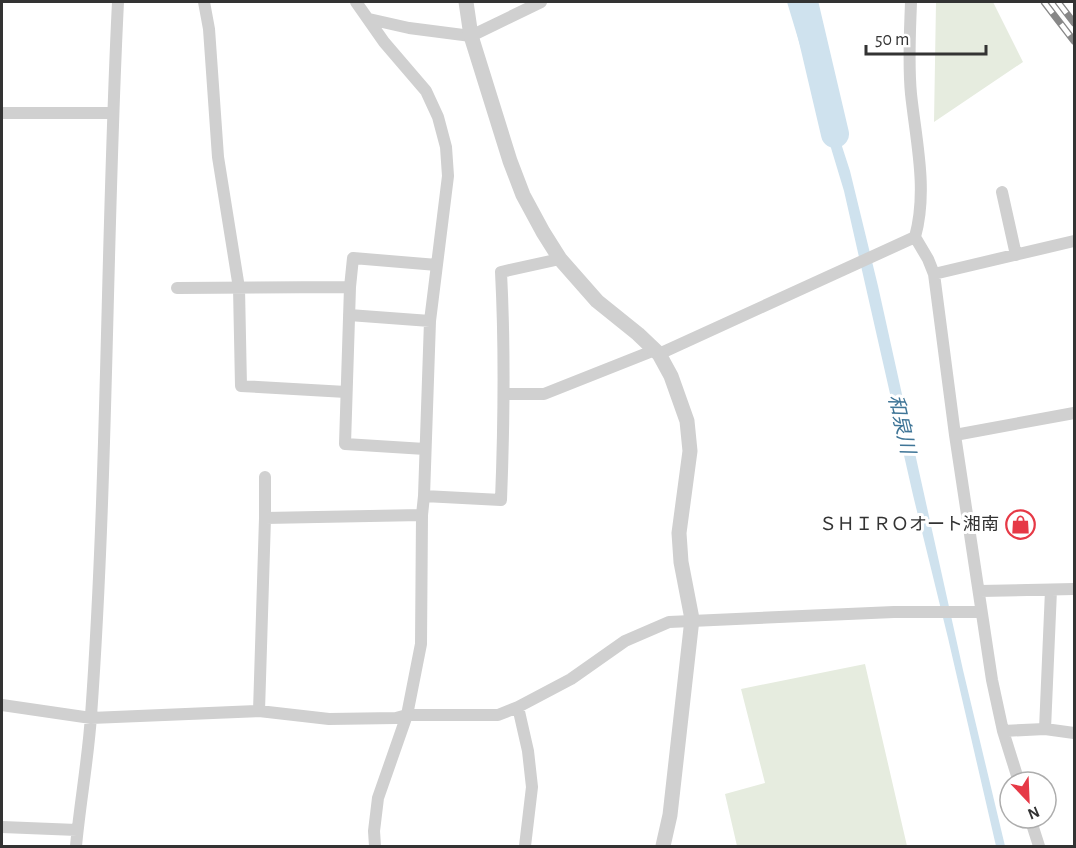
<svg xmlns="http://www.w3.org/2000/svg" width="1076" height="848" viewBox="0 0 1076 848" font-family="'Alegreya Sans','Noto Sans JP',sans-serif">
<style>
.green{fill:#e6ecdf}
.water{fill:#cfe2ee}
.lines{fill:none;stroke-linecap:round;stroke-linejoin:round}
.river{stroke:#cfe2ee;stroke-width:28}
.minor{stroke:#d0d0d0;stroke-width:12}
.tertiary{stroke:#d0d0d0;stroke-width:15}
.rail-casing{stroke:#888;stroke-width:7}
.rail{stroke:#fff;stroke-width:4.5;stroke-dasharray:14;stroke-linecap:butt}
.labels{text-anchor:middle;stroke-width:6;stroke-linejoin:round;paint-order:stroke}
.poi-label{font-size:18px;fill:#333;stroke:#fff;text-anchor:end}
.water-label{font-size:20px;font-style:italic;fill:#3f7597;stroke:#fff}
</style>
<rect width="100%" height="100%" fill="#fff"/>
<path class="green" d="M936,2H993L1023,62L934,122Z
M865,664L907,846H737L725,794L765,783L741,689Z"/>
<path class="water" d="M787,2H804L828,103L850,171L878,286L963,670L1005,846H996L948,638L913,495L844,191Z"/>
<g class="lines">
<path class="river" d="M804,2L835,134"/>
<path class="minor" d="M204,2L209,29L218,157L239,288L241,386L346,392
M356,2L384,42L426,91L438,117L446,147L448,176L430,321L424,496L422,515L421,644L407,715L378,798L374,831L375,846
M911,2C910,33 908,63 911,94C916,141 928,190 915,237L928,259L934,274L955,435L992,680L1003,731L1019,782
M369,19L409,28L471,36L541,2
M2,113H113
M1002,192L1016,255
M934,274L1074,241
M350,287L353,258L437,265
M177,288L350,287L345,444L425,449
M349,315L430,321
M659,354L915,237
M505,394H544L655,350
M955,435L1074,413
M265,477V518
M424,496L501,500C504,424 505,349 501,272L560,259
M980,591L1074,589
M2,705L91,718L259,711L329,719L396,718L407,715H498L518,707L571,679L625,641L669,622L894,612H981
M518,707L528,751L532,787L525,846
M259,711L265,518L422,515
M1045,729L1051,590
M1003,731L1045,729L1074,733
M1030,818L1039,846
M2,827L77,830
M76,846C80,803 88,760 91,716C108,478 106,240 118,2"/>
<path class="tertiary" d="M466,2L471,36L510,161L523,195L543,232L560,259L597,301L638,334L659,354L671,376L687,421L690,451L679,533L681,562L692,619L670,815L663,846"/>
<defs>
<path id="rail" d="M1044,2L1074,41
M1058,2L1074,23"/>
</defs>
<use href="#rail" class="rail-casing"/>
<use href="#rail" class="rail"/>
</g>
<defs>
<symbol id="shop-ring" viewBox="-11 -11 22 22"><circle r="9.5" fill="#fff" stroke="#e63946" stroke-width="1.5"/><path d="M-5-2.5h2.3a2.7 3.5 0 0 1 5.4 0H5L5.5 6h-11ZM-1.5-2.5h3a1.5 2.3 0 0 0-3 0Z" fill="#e63946"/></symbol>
</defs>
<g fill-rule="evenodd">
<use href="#shop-ring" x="1004" y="508" width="33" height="33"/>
</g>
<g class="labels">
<g class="poi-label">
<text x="999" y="530">ＳＨＩＲＯオート湘南</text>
</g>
<g class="water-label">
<text transform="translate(902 424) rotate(77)" y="7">和泉川</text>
</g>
</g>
<rect width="1076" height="848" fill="none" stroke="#333333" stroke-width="6"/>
<g transform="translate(1028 800) rotate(157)"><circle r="28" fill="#ffffff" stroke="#adadad" stroke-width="1.5"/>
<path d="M0-4.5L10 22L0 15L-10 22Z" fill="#e63946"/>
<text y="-9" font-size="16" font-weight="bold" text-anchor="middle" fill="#333333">N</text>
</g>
<path d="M866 45v9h120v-9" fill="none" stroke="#333333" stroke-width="3"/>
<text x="875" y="45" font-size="18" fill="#333333" stroke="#ffffff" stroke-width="4.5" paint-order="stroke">50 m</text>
</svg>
